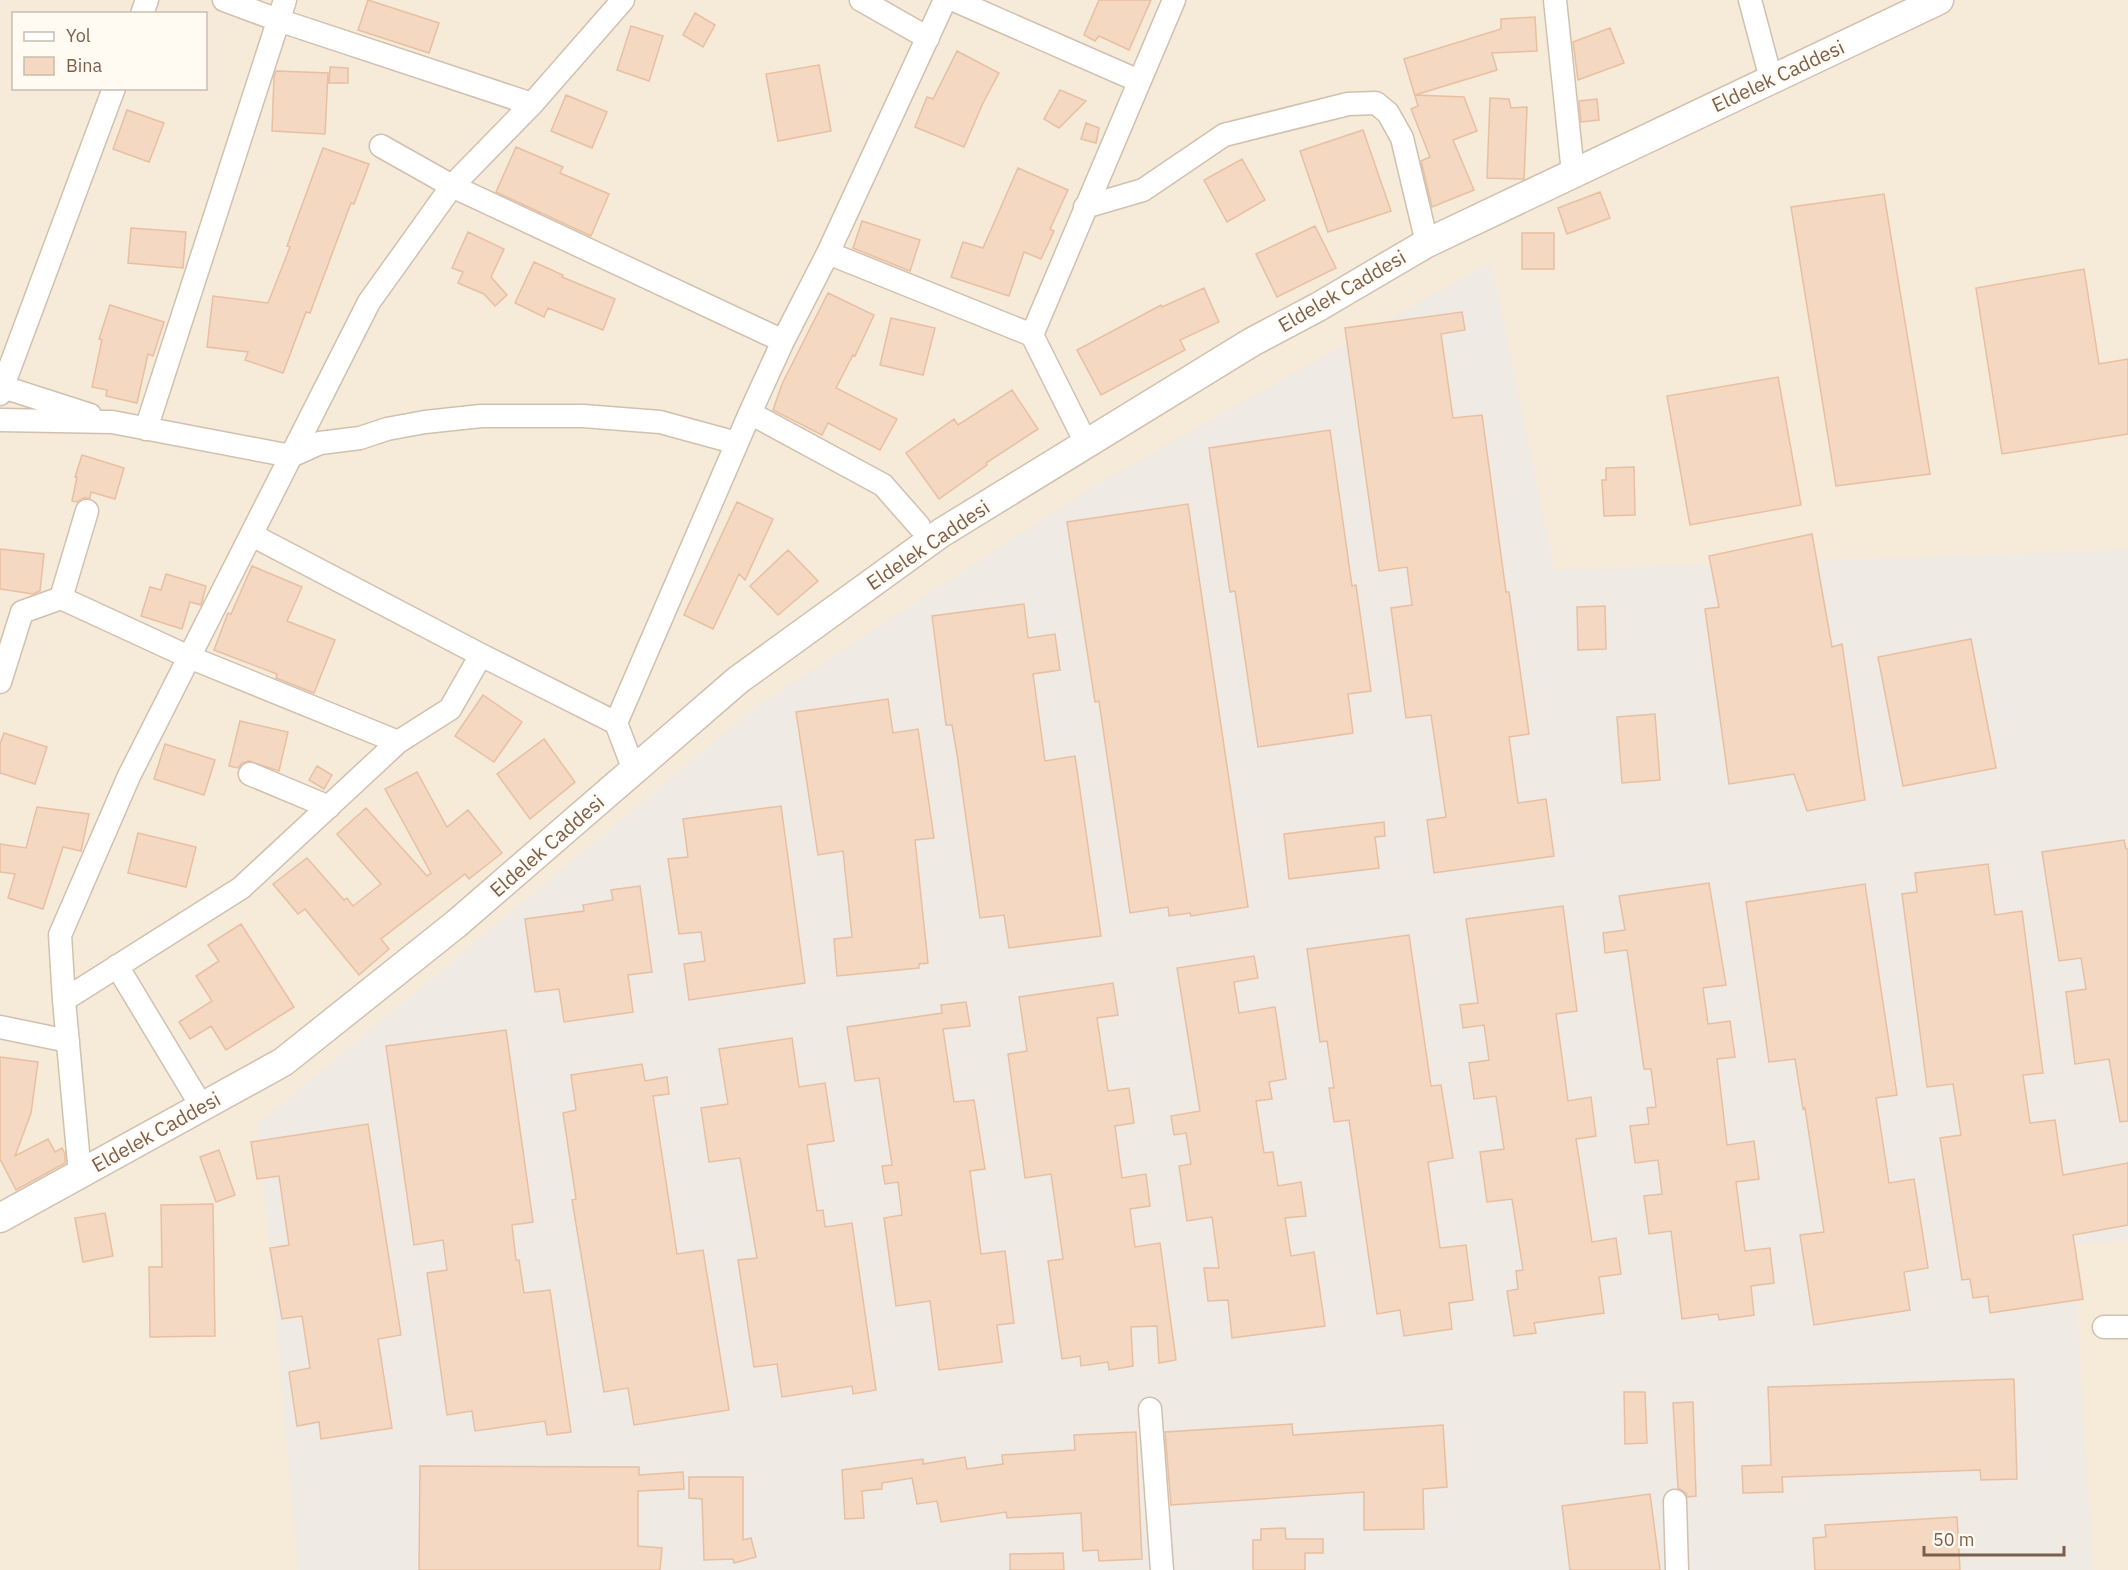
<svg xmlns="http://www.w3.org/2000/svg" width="2128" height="1570" viewBox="0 0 2128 1570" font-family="'IBM Plex Sans',sans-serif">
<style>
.residential{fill:#f6ead9;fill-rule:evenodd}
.industrial{fill:#efeae4}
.building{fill:#f4d8c2;stroke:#e8bfa1;stroke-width:1.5}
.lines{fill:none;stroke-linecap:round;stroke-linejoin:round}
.minor-casing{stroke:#d2c0af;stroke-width:25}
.tertiary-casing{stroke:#d2c0af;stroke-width:31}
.minor{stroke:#fff;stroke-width:22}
.tertiary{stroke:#fff;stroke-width:28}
.labels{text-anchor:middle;stroke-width:4.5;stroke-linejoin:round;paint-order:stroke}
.street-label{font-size:20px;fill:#7b5f4c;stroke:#fffbf3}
</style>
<rect width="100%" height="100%" fill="#fdf7eb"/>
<path class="residential" d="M0,0H2128V1570H0ZM14,14H206V88H14Z"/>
<path class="industrial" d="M1491,262L1554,570L2128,550V1240L2073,1246L2093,1570H298L258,1124L757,706L1090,488Z"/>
<path class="building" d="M368,0L439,23L429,53L358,30Z
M1099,0H1151L1129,50L1099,36L1095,41L1084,35Z
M695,13L715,25L703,47L683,35Z
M1535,17L1537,51L1492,53L1497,70L1415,95L1464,97L1477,131L1453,140L1474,190L1432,207L1421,161L1430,157L1411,109L1418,106L1404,59L1501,29V19Z
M631,26L663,36L649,81L617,70Z
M1610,28L1624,63L1578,80L1573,42Z
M957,51L999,73L983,103L964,147L915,127L927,97L933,99Z
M819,65L831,131L778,141L766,74Z
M330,67L348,68V83H329Z
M276,71L328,73L325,134L272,131L274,77Z
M1060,90L1086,101L1059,128L1044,119Z
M566,95L607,112L592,148L551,131Z
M1490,98L1509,99L1511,108L1527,107L1524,179H1522L1487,178Z
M1597,99L1599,120L1581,122L1579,101Z
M127,110L164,123L149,162L113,149Z
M1086,123L1099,128L1096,143L1081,139Z
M1363,130L1391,211L1328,232L1300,151Z
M516,147L563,167L560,173L609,194L591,236L496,192Z
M323,148L369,164L354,204L351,203L310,313L306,312L283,373L245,360L248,352L207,347L213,296L268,303L290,247L287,246Z
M1242,159L1265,200L1227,222L1204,180Z
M1018,168L1068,190L1050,229L1054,231L1041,259L1024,252L1009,296L951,277L963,242L983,248Z
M1600,192L1610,218L1567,234L1558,208Z
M1884,194L1930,474L1836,486L1791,207Z
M862,221L920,240L910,271L853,248Z
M1315,226L1336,268L1277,297L1256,254Z
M131,228L186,232L183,268L128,263Z
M468,232L504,249L491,277L507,295L495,306L484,294L458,283L463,272L452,268Z
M1522,233H1554V269H1522Z
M534,262L563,275L562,277L615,299L603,330L548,308L544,317L515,303Z
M2084,269L2099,364L2128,359V434L2002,454L1976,288Z
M1204,288L1219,322L1180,340L1185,350L1101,395L1077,350L1161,305L1162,307Z
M828,293L874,315L855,356L853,355L836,388L897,419L880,450L828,423L822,435L773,410L782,384Z
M110,305L164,322L153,356L148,354L137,403L106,396L107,390L92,387L102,340L99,339Z
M1462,312L1465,330L1441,334L1453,418L1482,415L1506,592H1509L1529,734L1509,737L1518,803L1546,799L1554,856L1434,873L1427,820L1446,817L1431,715L1406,718L1391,608L1412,605L1407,567L1379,571L1345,328Z
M891,318L935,328L923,375L880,365Z
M1778,377L1801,505L1690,525L1667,396Z
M1012,390L1038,429L986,463L987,465L939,499L906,453L954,419L958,425Z
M1330,430L1352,586L1356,585L1371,691L1348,694L1353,733L1258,747L1235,591L1230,592L1209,448Z
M82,455L124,468L115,499L91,492L90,498H83L77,502L72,501L77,477H75Z
M1634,467L1635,515L1604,516L1602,480H1606V468Z
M737,502L773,519L745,580L739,574L713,629L684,615Z
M1188,504L1248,907L1191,916L1190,913L1169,916L1168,907L1130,913L1099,701L1095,702L1067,522Z
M1812,534L1832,647L1842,644L1865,800L1807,811L1794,774L1729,784L1705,609L1719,607L1709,556Z
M0,549L44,554L40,591L33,594L0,589Z
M788,550L818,581L778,615L750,586Z
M252,566L302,587L287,621L335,640L314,693L276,678L277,674L214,650L228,613L231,614Z
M166,574L206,586L201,605L190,602L182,629L141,616L150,587L161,590Z
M1024,604L1028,638L1055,634L1060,670L1033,674L1045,761L1075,756L1101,936L1009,948L1004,915L980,918L957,754L952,725H946L932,616Z
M1605,606L1606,649L1578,650L1577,607Z
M1971,639L1996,768L1903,786L1878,657Z
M483,695L522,722L494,762L455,736Z
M888,699L893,733L918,729L934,838L915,840L928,963L919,964V968L837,976L834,939L852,937L843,851L818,855L796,712Z
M1655,714L1660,780L1622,783L1617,717Z
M240,721L288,732L279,771L249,761L242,763L238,768L229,766Z
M4,733L47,747L35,784L0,773V744Z
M544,739L575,782L530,819L497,774Z
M165,744L215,760L204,795L154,779Z
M317,766L332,775L324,789L309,780Z
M417,772L447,827L468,810L502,853L469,879L465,874L381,939L389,949L359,975L305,909L298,914L273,884L307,858L344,900L347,898L353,906L381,884L337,834L366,808L427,876L431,873L385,789Z
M781,806L805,983L689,1000L684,964L705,961L701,932L679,934L668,859L688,857L683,819Z
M37,807L89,814L81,851L63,847L43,909L8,898L15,874L0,872V844L26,848Z
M1384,822L1385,836L1375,837L1379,868L1289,879L1284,834Z
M138,833L196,847L186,887L128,873Z
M2124,840L2126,849H2128V1121L2120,1122L2109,1059L2075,1064L2066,992L2086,989L2081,958L2059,961L2042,852Z
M1988,864L1995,915L2022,911L2043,1073L2023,1075L2030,1123L2055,1120L2063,1175L2128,1163V1225L2073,1235L2083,1299L1990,1313L1988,1296L1973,1298L1970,1279L1962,1280L1940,1138L1961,1135L1953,1084L1927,1087L1902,894L1917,892L1915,873Z
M1709,883L1726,985L1703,988L1708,1024L1730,1021L1735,1057L1717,1059L1727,1145L1754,1141L1759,1179L1736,1182L1745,1251L1770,1248L1774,1283L1751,1286L1754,1315L1719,1320L1718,1314L1682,1319L1671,1231L1649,1234L1644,1196L1662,1194L1658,1160L1635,1163L1630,1126L1649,1124L1647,1108L1656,1107L1651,1069H1644L1627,950L1605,953L1603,933L1625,930L1619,896Z
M1865,884L1897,1095L1876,1098L1889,1183L1914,1179L1928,1268L1904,1272L1910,1310L1814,1325L1800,1235L1824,1232L1805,1108L1803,1109L1795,1059L1769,1062L1746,902Z
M640,886L652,972L628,975L633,1012L564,1022L559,989L535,992L525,919L584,911L583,905L613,900L611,890Z
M1563,906L1577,1011L1556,1014L1568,1101L1591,1097L1596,1136L1576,1139L1592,1242L1616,1238L1621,1274L1599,1277L1604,1313L1534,1323L1536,1333L1514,1336L1507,1291L1518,1289L1516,1271L1523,1270L1512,1199L1487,1202L1480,1152L1504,1149L1496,1096L1474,1099L1469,1063L1489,1060L1484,1025L1463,1028L1460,1005L1478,1003L1466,919Z
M241,924L294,1007L226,1050L211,1026L190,1039L179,1022L212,1001L196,976L219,961L208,945Z
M1409,935L1431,1086L1441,1085L1453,1158L1428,1162L1440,1248L1466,1245L1473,1300L1449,1303L1452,1329L1404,1336L1400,1310L1377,1314L1349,1120L1334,1122L1329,1088H1334L1327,1041L1320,1042L1307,949Z
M1254,956L1258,978L1234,982L1239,1013L1275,1007L1286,1079L1269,1082L1272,1099L1256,1101L1264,1153L1273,1152L1278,1186L1301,1182L1306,1216L1285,1218L1291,1256L1314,1252L1325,1326L1232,1338L1228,1300L1208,1301L1204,1268H1219L1212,1217L1187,1221L1179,1166L1191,1164L1186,1133L1174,1135L1171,1116L1200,1111L1177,968Z
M1113,983L1118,1015L1097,1018L1108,1091L1129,1088L1134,1123L1115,1126L1122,1178L1146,1174L1150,1206L1130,1209L1135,1247L1160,1243L1176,1360L1159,1363L1157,1326L1131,1327L1133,1366L1109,1370L1108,1362L1081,1366L1080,1356L1062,1359L1048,1261L1063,1259L1051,1174L1025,1178L1008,1054L1027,1051L1019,997Z
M966,1002L970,1026L943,1029L954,1102L974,1100L985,1169L970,1171L981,1254L1005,1251L1014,1323L997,1325L1002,1362L939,1370L930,1301L896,1306L884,1218L902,1215L898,1182L885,1184L882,1166L892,1165L879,1078L855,1081L847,1027L942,1013L941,1005Z
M506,1030L533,1222L512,1225L516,1260H519L524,1293L550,1290L571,1432L547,1435L545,1421L475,1431L472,1411L447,1415L427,1273L447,1270L443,1240L414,1245L386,1046Z
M792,1038L799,1087L825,1083L834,1141L807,1145L817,1211L823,1210L825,1227L852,1223L876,1390L853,1394L852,1386L782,1397L777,1364L754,1367L738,1260L757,1258L740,1158L709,1162L701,1108L728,1104L719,1049Z
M0,1057L38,1062L31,1113L15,1156L48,1139L55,1152L62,1148L65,1154V1163L16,1190L0,1159Z
M642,1064L645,1081L667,1077L669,1094L653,1096L677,1254L703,1250L729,1410L634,1425L628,1388L604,1392L572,1200L576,1199L563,1113L576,1110L571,1075Z
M368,1124L401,1335L378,1339L392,1428L321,1439L319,1422L297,1426L289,1372L310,1368L302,1316L282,1319L270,1248L289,1245L279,1176L257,1179L251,1142Z
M219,1150L235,1195L216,1202L200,1157Z
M213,1204L215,1336L150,1337L149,1267H162L161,1205Z
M105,1213L113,1256L83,1262L75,1218Z
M2014,1379L2017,1479L1981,1480L1980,1470L1782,1477L1783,1492L1743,1493L1742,1466L1771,1465L1768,1387Z
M1624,1392H1645L1647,1443L1625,1444Z
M1693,1402L1696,1496L1687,1497L1686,1493L1678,1488L1673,1403Z
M1292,1424L1293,1435L1443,1425L1447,1487L1423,1489L1424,1529L1364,1530V1492L1171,1505L1165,1432Z
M1136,1432L1142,1559L1099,1561L1098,1550L1083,1551L1081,1513L1007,1518L1006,1512L941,1522L937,1501L917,1504L912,1478L882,1483V1489L862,1491L864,1518L845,1519L842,1470L923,1459V1464L965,1457L967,1469L1003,1464L1002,1455L1075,1450L1074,1435Z
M420,1466L639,1467V1475L683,1472L684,1489L638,1491V1546L662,1548L660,1570H419Z
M689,1477H743V1540L751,1538L756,1557L734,1563L733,1559L704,1560L702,1499L689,1498Z
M1650,1494L1660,1570H1570L1562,1506Z
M1957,1517L1960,1570H1815L1813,1538L1826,1537L1825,1525Z
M1285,1528L1286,1539H1323V1553H1305V1570H1253V1540H1261V1529Z
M1063,1553L1064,1570H1010V1554Z"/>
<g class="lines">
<defs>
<path id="minor" d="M224,0L278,20L532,104
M861,0L928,38
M954,0L1139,81
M1555,0L1573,173
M1750,0L1771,79
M142,14L147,0
M381,146L452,186L783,341
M1085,207L1143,190L1224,135L1348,104L1376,103L1388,113L1402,138L1427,243
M828,253L1032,335L1086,443
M1032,335L1174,0
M0,386L90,415
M0,394L114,88
M750,413L883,485L919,526
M0,420L112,422L291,456L320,443L360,438L387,429L425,422L481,416H583L660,422L737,443
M146,429L285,0
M252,535L481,655L616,723
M61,598L87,511
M0,682L22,612L61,598L189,657L398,742
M634,770L616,723L750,413L783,341L828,253L945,0
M250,774L329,807
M117,966L202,1107
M64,1000L241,888L398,742L450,709L481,655
M0,1027L68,1041
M80,1174L64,1000L60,935L129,776L369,302L452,186L532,104L623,0
M2104,1327H2128
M1150,1409L1162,1570
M1675,1501L1677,1570"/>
<path id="tertiary" d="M0,1218L283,1062L456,924L738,680L941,533L1252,342L1318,307L1427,243L1939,0"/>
</defs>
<use href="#minor" class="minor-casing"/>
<use href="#tertiary" class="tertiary-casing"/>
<use href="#minor" class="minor"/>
<use href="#tertiary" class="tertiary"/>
</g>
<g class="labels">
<g class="street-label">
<text transform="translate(1778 76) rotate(-25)" y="7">Eldelek Caddesi</text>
<text transform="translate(1342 291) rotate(-30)" y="7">Eldelek Caddesi</text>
<text transform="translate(928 545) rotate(-34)" y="7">Eldelek Caddesi</text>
<text transform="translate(547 846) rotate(-41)" y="7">Eldelek Caddesi</text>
<text transform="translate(156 1132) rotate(-29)" y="7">Eldelek Caddesi</text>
</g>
</g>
<rect x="12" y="12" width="195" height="78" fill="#fffbf3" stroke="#cabdb0" stroke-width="1.5"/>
<rect x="24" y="32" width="30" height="9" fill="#ffffff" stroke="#cabdb0" stroke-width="1.5"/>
<text x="66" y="42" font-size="18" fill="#7b5f4c">Yol</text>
<rect x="24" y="57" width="30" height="18" fill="#f4d8c2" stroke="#cabdb0" stroke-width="1.5"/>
<text x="66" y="72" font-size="18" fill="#7b5f4c">Bina</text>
<path d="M1924 1546v9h140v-9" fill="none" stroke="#7b5f4c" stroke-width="3"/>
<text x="1933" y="1546" font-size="18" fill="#7b5f4c" stroke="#fffbf3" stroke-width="4.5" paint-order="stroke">50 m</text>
</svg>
